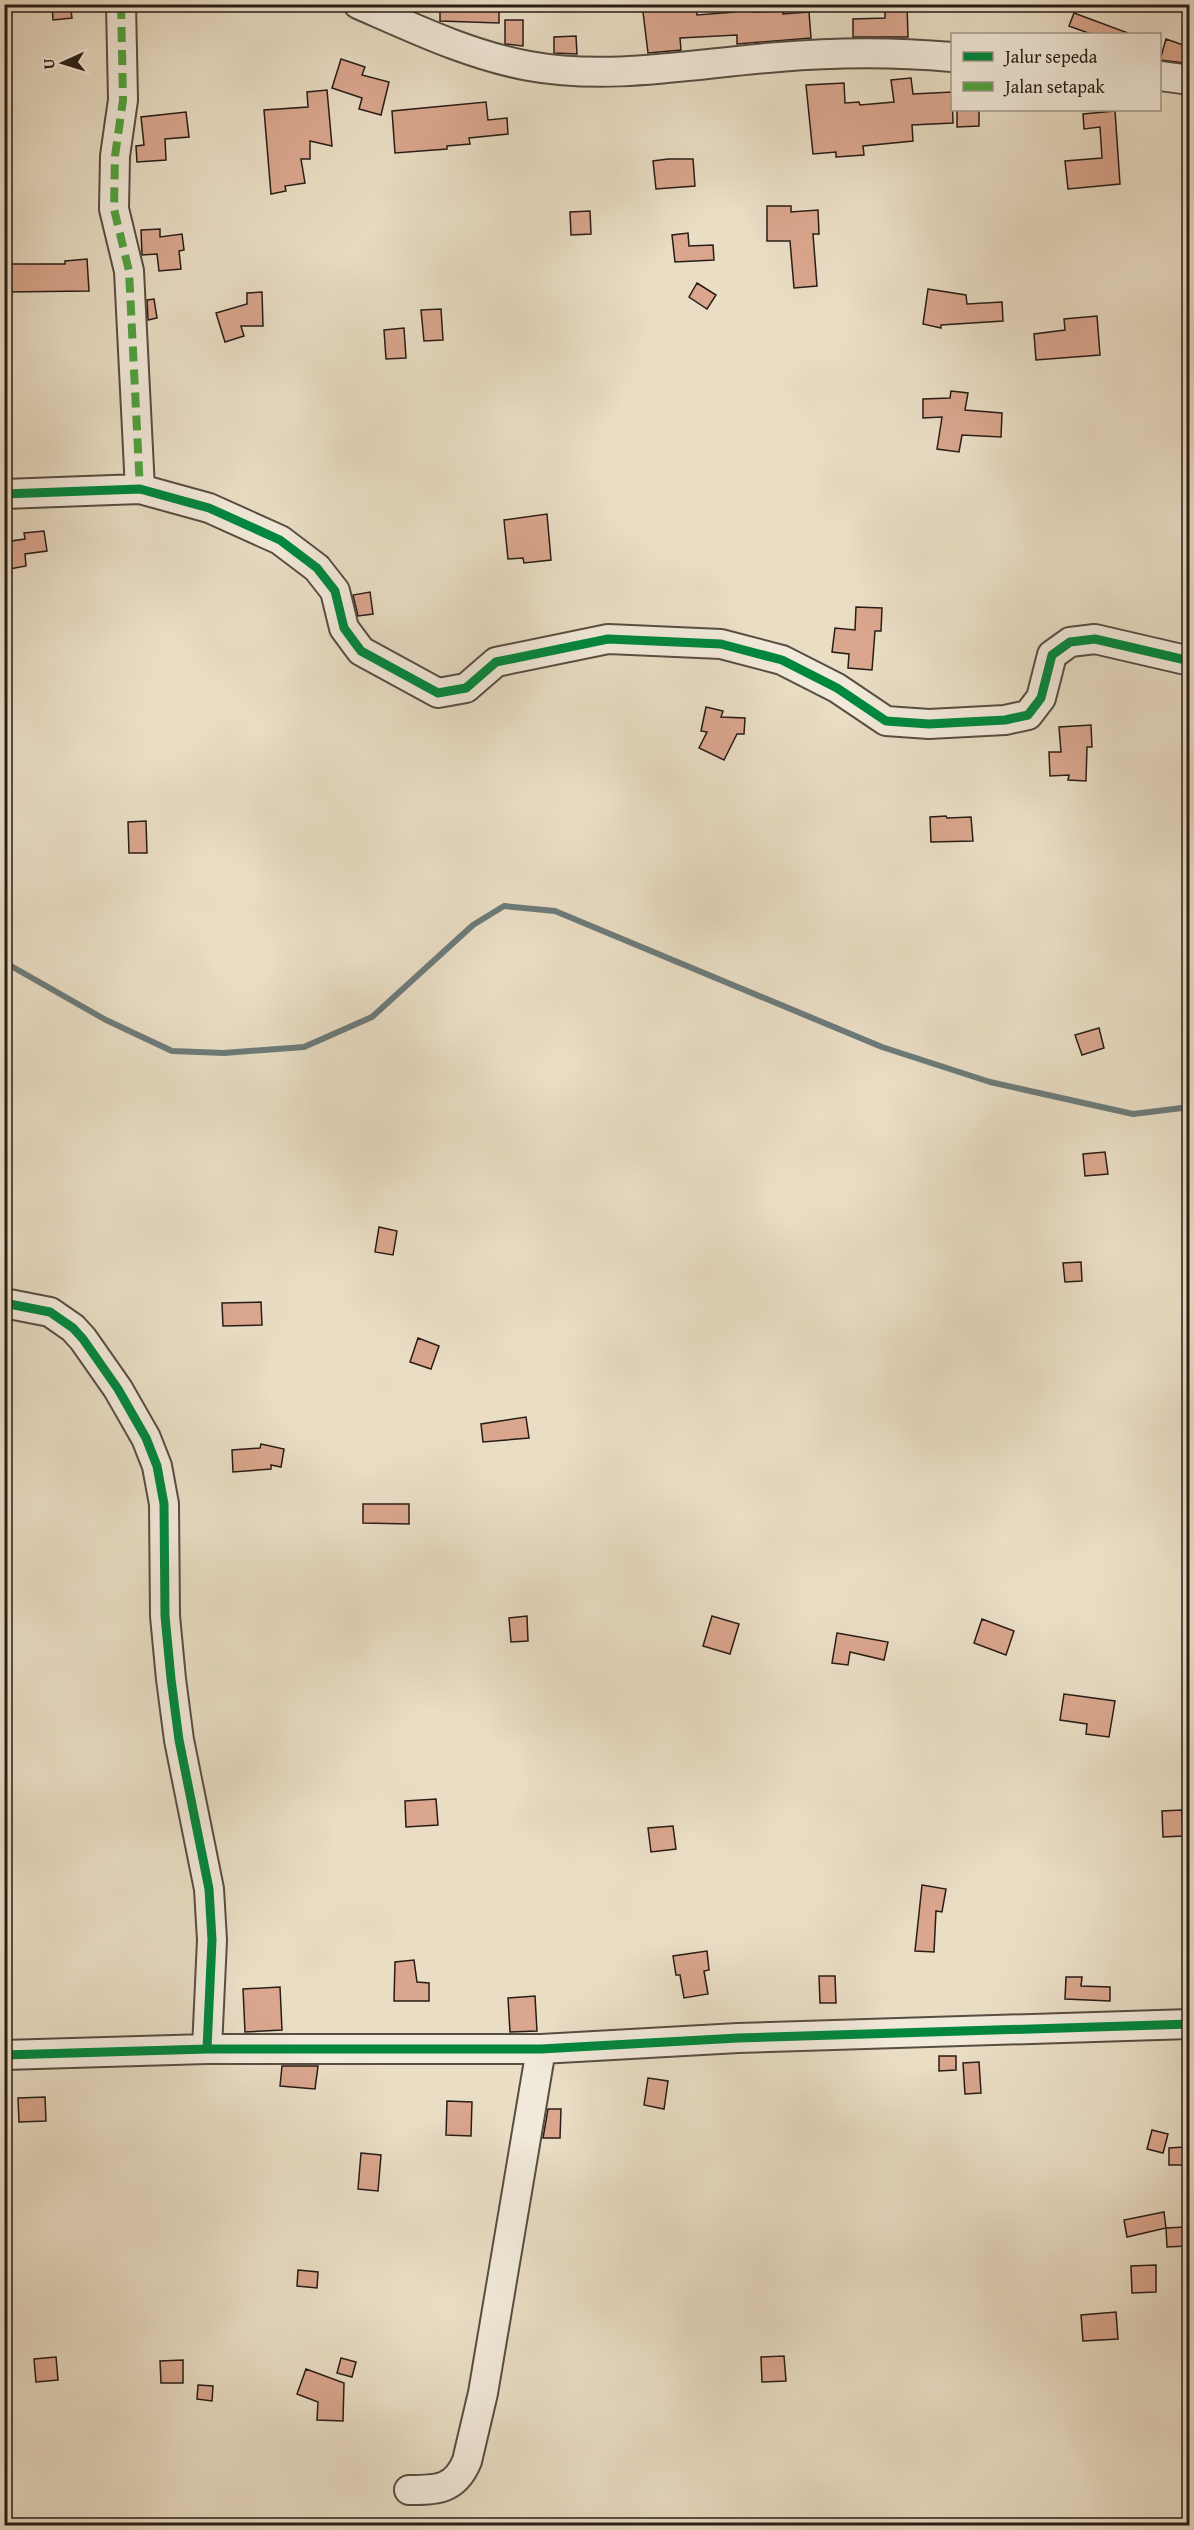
<svg xmlns="http://www.w3.org/2000/svg" width="1194" height="2530" viewBox="0 0 1194 2530" font-family="'Gentium Book Plus',serif">
<style>
.lines{fill:none;stroke-linecap:round;stroke-linejoin:round}
.stream{stroke:#6c7b7a;stroke-width:6}
.building{fill:#daa68e;stroke:#281d17;stroke-width:1.5}
.minor-casing{stroke:#584d42;stroke-width:32}
.minor{stroke:#f1e9d9;stroke-width:28}
.quiet{stroke:#51a240;stroke-width:8;stroke-dasharray:15 8;stroke-linecap:butt}
.cycleway-casing{stroke:#f1e9d9;stroke-width:13}
.cycleway{stroke:#00873e;stroke-width:9}
</style>
<rect width="100%" height="100%" fill="#e9ddc4"/>
<filter id="stains"><feTurbulence type="fractalNoise" baseFrequency=".00333" numOctaves="4"/><feColorMatrix values="0 0 0 0 .2 0 0 0 0 .09 0 0 0 0 .02 0 0 0 .5 -.17"/></filter>
<radialGradient id="worn" r=".72"><stop offset=".6" stop-color="#630" stop-opacity="0"/><stop offset="1" stop-color="#630" stop-opacity=".3"/></radialGradient>
<g class="lines">
<path class="stream" d="M4,962L106,1020L172,1051L224,1053L304,1047L372,1017L473,925L504,906L555,911L882,1047L990,1082L1133,1114L1190,1107"/>
</g>
<path class="building" d="M52,4H70L72,18L53,20Z
M440,4H499V23L440,21Z
M642,4H696L697,15L735,12V6L753,4V12L783,11V14L809,12L811,38L737,44V35L680,38L681,50L648,53Z
M885,4H907L908,37H853V19L885,18Z
M1074,13L1128,33V34H1091L1069,26Z
M505,20H523V46L505,44Z
M576,36L577,54L554,53V37Z
M1166,39L1189,47L1185,63L1160,60Z
M341,59L365,67L362,75L389,82L381,115L359,109L362,98L332,88Z
M911,78L913,94L952,92L953,123L912,125L913,141L863,146L864,155L836,157V152L813,154L806,85L844,83L845,103L859,102L860,105L894,102L891,80Z
M327,90L332,146L310,141V159H301L305,183L285,186L286,191L271,194L264,110L308,107L307,92Z
M486,102L488,120L507,118L508,134L469,138L470,144L447,146V149L395,153L392,111Z
M957,110H979V126L957,127Z
M1115,111L1120,184L1068,189L1065,161L1102,158L1100,127L1084,129L1083,114Z
M186,112L189,137L165,139L166,160L137,162L136,146L144,145L141,117Z
M668,159H693L695,186L656,189L653,161Z
M767,206H791V212L818,210L819,234H813L817,286L794,288L790,241H767Z
M590,211L591,234L571,235L570,212Z
M160,229V237L182,234L184,250L179,251L181,269L159,271L157,254L142,255L141,230Z
M688,233L689,246L713,245L714,260L675,262L672,235Z
M87,259L89,291L4,292V264H65V261Z
M697,283L716,295L707,309L689,297Z
M928,289L966,295L967,304L1002,302L1003,321L941,325V328L923,324Z
M262,292L263,326H241L244,336L225,342L216,313L247,304V293Z
M154,299L157,318L148,320L147,300Z
M441,309L443,340L424,341L421,310Z
M1097,316L1100,355L1036,360L1034,334L1065,330L1064,319Z
M404,328L406,358L386,359L384,330Z
M951,391L968,393L965,410L1002,413L1001,437L962,435L959,452L937,449L942,417L923,418V399L950,398Z
M547,514L551,560L524,563L523,558L508,559L504,520Z
M44,531L47,551L25,554L26,566L4,570V542L25,539L24,533Z
M370,592L373,614L358,616L353,595Z
M856,607L882,608L881,631H875L872,670L848,668L849,654L832,652L835,628L855,630Z
M706,707L723,711L721,717L745,718L744,734H737L724,760L699,748L707,732L701,731Z
M1091,725L1092,747H1087L1086,781L1068,780L1069,775L1050,776L1049,752H1061L1059,727Z
M946,816L947,818L971,817L973,841L931,842L930,817Z
M146,821L147,853H129L128,822Z
M1099,1028L1104,1048L1082,1055L1075,1035Z
M1105,1152L1108,1174L1085,1176L1083,1154Z
M379,1227L397,1231L393,1255L375,1252Z
M1081,1262L1082,1281L1065,1282L1063,1263Z
M261,1302L262,1325L223,1326L222,1303Z
M418,1338L439,1346L431,1369L410,1362Z
M526,1417L529,1438L483,1442L481,1424Z
M261,1444L284,1449L281,1467L271,1465V1469L233,1472L232,1450L260,1448Z
M363,1504H409V1524L363,1523Z
M527,1616L528,1641L511,1642L509,1618Z
M712,1616L739,1624L730,1654L703,1646Z
M982,1619L1014,1631L1006,1655L974,1643Z
M837,1633L888,1642L884,1660L850,1652L848,1665L832,1663Z
M1064,1694L1115,1701L1109,1737L1086,1734L1087,1724L1060,1720Z
M436,1799L438,1825L406,1827L405,1801Z
M1182,1810L1183,1836L1163,1837L1162,1811Z
M673,1826L676,1849L651,1852L648,1828Z
M922,1885L946,1889L942,1912L936,1911L934,1952L915,1951Z
M707,1951L709,1970L704,1971L708,1994L684,1998L680,1975H676L673,1956Z
M414,1960L417,1982L429,1983V2001H394L395,1962Z
M819,1976H835L836,2003H820Z
M1066,1977H1082L1081,1986L1110,1987V2001L1065,1999Z
M280,1987L282,2030L245,2032L243,1989Z
M535,1996L537,2031L510,2032L508,1998Z
M939,2056H956V2070L939,2071Z
M979,2062L981,2093L965,2094L963,2063Z
M282,2066H318L315,2089L280,2086Z
M648,2078L668,2081L664,2109L644,2105Z
M45,2097L46,2121L19,2122L18,2098Z
M447,2101L472,2102L471,2136L446,2135Z
M548,2109H561L560,2138H543Z
M1152,2130L1168,2134L1163,2153L1147,2149Z
M1184,2147V2165H1169V2148Z
M361,2153L381,2155L378,2191L358,2189Z
M1164,2212L1166,2228L1127,2237L1124,2220Z
M1185,2227L1187,2246L1167,2247L1166,2228Z
M1156,2265V2292L1132,2293L1131,2266Z
M298,2270L318,2272L317,2288L297,2286Z
M1116,2312L1118,2339L1083,2341L1081,2315Z
M784,2356L786,2381L762,2382L761,2357Z
M56,2357L58,2380L36,2382L34,2359Z
M341,2358L356,2362L352,2377L337,2373Z
M183,2360V2383H161L160,2361Z
M306,2369L344,2383L343,2421L317,2420L318,2402L297,2394Z
M198,2385L213,2386L212,2401L197,2399Z"/>
<g class="lines">
<defs>
<path id="minor" d="M121,4L123,100L115,156L114,209L129,271L140,489
M358,4C413,28 469,55 529,66C611,81 697,63 779,57C837,52 895,52 952,57
M1160,76L1190,80
M4,494L140,489L209,508L280,540L317,568L335,591L344,628L361,651L438,693L466,688L496,662L608,639L721,644L782,660L837,688L886,721L929,724L1005,720L1028,715L1041,698L1052,655L1070,642L1095,639L1190,661
M4,1303L50,1312L73,1328L83,1339L118,1389L146,1438L157,1466L164,1504L165,1616L171,1679L179,1740L209,1889L212,1940L207,2049
M4,2055L207,2049H541L738,2038L1190,2024
M409,2490C437,2490 455,2490 467,2461L483,2393L541,2049"/>
</defs>
<use href="#minor" class="minor-casing"/>
<use href="#minor" class="minor"/>
<path class="quiet" d="M121,4L123,100L115,156L114,209L129,271L140,489"/>
<defs>
<path id="cycleway" d="M4,494L140,489L209,508L280,540L317,568L335,591L344,628L361,651L438,693L466,688L496,662L608,639L721,644L782,660L837,688L886,721L929,724L1005,720L1028,715L1041,698L1052,655L1070,642L1095,639L1190,661
M4,1303L50,1312L73,1328L83,1339L118,1389L146,1438L157,1466L164,1504L165,1616L171,1679L179,1740L209,1889L212,1940L207,2049
M4,2055L207,2049H541L738,2038L1190,2024"/>
</defs>
<use href="#cycleway" class="cycleway-casing"/>
<use href="#cycleway" class="cycleway"/>
</g>
<rect width="1194" height="2530" fill="none" stroke="#e9ddc4" stroke-width="24"/>
<rect x="6" y="6" width="1182" height="2518" fill="none" stroke="#281d17" stroke-width="3"/>
<rect x="12" y="12" width="1170" height="2506" fill="none" stroke="#281d17" stroke-width="1.5"/>
<rect x="951" y="33" width="210" height="78" fill="#f1e9d9" stroke="#a1978b" stroke-width="1.5"/>
<rect x="963" y="52" width="30" height="9" fill="#00873e" stroke="#a1978b" stroke-width="1.5"/>
<text x="1005" y="63" font-size="18" fill="#281d17">Jalur sepeda</text>
<rect x="963" y="82" width="30" height="9" fill="#51a240" stroke="#a1978b" stroke-width="1.5"/>
<text x="1005" y="93" font-size="18" fill="#281d17">Jalan setapak</text>
<g transform="translate(63 63) rotate(266)" stroke="#f1e9d9" stroke-width="4.5" paint-order="stroke">
<path d="M0-4.5L10 22L0 15L-10 22Z" fill="#281d17"/>
<text y="-9" font-size="16" font-weight="bold" text-anchor="middle" fill="#281d17">U</text>
</g>
<rect width="100%" height="100%" filter="url(#stains)"/>
<rect width="100%" height="100%" fill="url(#worn)"/>
</svg>
